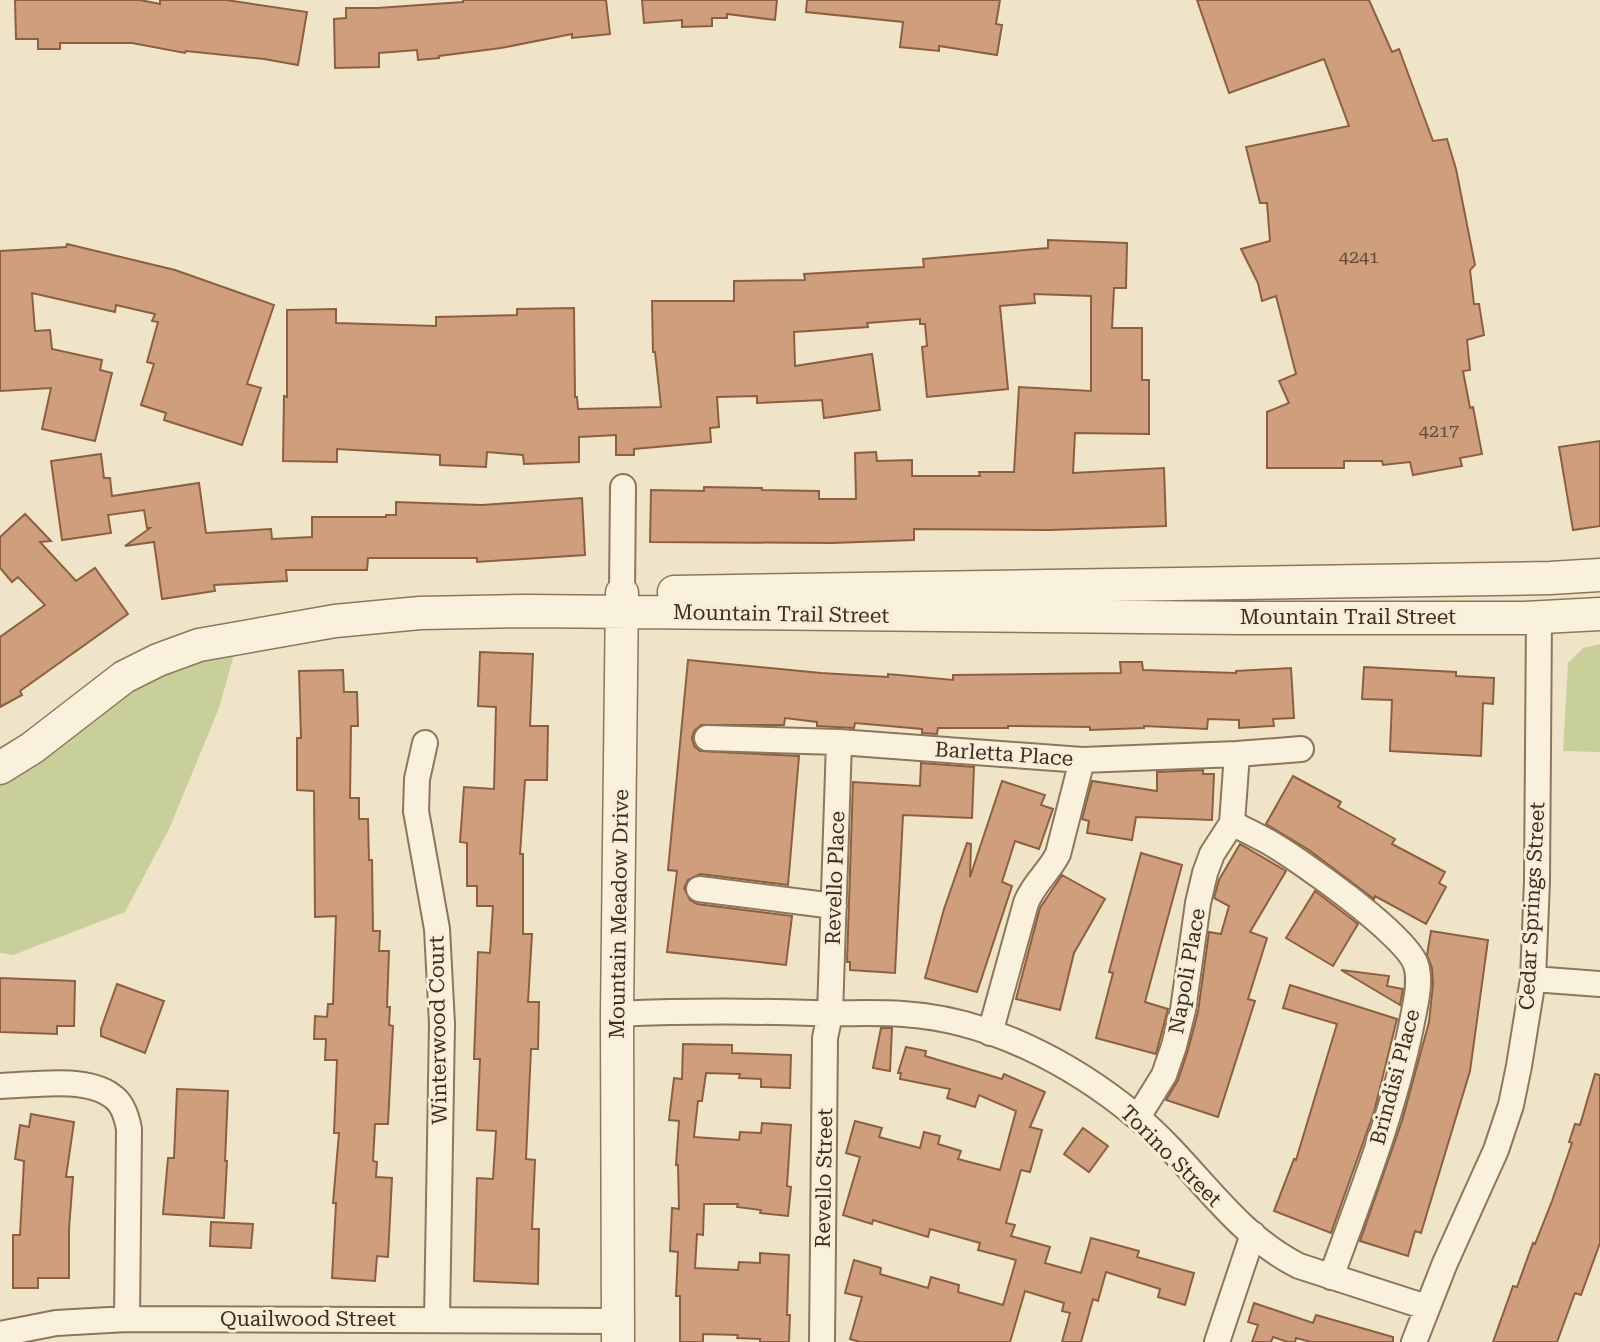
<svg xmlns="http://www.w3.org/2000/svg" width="1600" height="1342" viewBox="0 0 1600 1342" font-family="'Roboto Serif',serif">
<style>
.green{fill:#c9cf9b}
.building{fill:#cf9f7d;stroke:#8d5f41;stroke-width:2}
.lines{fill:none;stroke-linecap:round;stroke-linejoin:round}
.minor-casing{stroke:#8d765c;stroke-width:28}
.tertiary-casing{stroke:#8d765c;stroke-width:35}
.minor{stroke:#faf1dc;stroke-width:24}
.tertiary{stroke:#faf1dc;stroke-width:32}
.labels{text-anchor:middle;stroke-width:6;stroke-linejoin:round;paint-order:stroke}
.number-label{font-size:18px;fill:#624a37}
.street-label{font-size:21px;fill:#3d2e20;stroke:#f7eed8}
</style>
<rect width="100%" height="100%" fill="#f0e4c8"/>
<path class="green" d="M239,637L219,708L170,827L125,912L13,955L0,953V768L124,677Z
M1600,644V752L1563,751L1568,663L1583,648Z"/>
<path class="building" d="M15,0H140L160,4V0H226L307,12L298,65L264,59L186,51L185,53L132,43H60V49H38V39H16Z
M463,0H606L610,34L572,38V34L501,48L439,56V58L418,60L417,50L379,53V67L335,68L334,19L346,18V8H377L463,2Z
M642,0H777L775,20L727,14V18H712V26L682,27V20L644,23Z
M807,0H1000L996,24L1002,25L997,55L939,46V51L900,47L903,22L806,12Z
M1197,0H1369L1392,52L1399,49L1433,141L1447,139L1456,169L1475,265L1470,270L1474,304H1479L1484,335L1467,340L1470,370L1463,371L1470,408L1473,407L1482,454L1460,458L1462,466L1413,475L1410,462L1383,465L1382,461H1344V468H1267V412L1289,403L1279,381L1296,374L1276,296L1262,301L1258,283L1241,249L1270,241L1267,203H1260L1246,147L1349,126L1324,59L1229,93Z
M1048,240L1127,243L1126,288H1114L1112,328H1142V380H1149V434L1075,433L1073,473L1164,468L1166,526L1049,530L914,529V540L832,543L650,542L651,490L704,491V487L762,488V490L819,491V499H856L855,453L876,452L877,461L912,460V476H980L979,472H1014L1019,387L1091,391V296L1034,294L1035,303L1000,306L1008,389L927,397L922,347L927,346L925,324H920V319L867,323L868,327L794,332L795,366L872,354L880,410L824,418L822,400L757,403V396L717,397L719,427L710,428L711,442L634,449V455H616V435L579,437V462L524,464L523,455L487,452L486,467L440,465V455L337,449V462L283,461L284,396L287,397V310L336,309V323L436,326V317L517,315V309L574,308L575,397H577L578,409L661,407L655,352H653L652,301H734V281L805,280L804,274L924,267L923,259L1048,248Z
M67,244L175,270L274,305L247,384L261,388L242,445L164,420L166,413L141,405L154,364L147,362L158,322L152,321L155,314L116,305L115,312L32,293L35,331L50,330L52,349L102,360L100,370L112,373L95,441L42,429L51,388L0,391V251L66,247Z
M1600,441V526L1573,530L1559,447Z
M101,454L104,478H110L112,496L199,483L206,533L271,529L272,539L312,537V517H386V515H396V502L482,505L582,498L585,555L477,562V558H368L367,570H286L287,581L214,585L215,591L162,599L154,542L125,546L150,528H147L144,510L108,515L111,533L62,540L51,461Z
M25,514L51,541L40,542L76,581L95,568L128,614L20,691L22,695L0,707V637L45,605L18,577L12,582L0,568V537Z
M480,652L533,654L530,726H548L547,780H525L520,854H523V934H532L528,1002H539L538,1049H531L526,1159L535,1160L532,1229H539L538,1284L474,1281L477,1178L493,1179L496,1131L477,1130L480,1059H474L478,952L490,953L493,906H477V886H467V843L460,842L464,787L494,789L496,707L478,706Z
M688,660L821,673L888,677V674L953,680V675L1121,673L1120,662H1142L1143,670L1236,673V671L1291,668L1294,718L1273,719L1274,726L1239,728V720L1208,719L1207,729L1144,726V728L1090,730V727L1008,726V728H938L937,734L922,733V729L855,723L854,728L817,726V722L785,718L784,725H701L694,731L692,738L694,746L700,751L799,756L788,885L700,874L688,880L684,888L690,900L697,904L792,916L786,965L667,952L677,871L668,870Z
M1364,667L1456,672V676L1494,678L1493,704L1483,703L1481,756L1390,751L1392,700L1362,699Z
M343,670L344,692H357L358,726H351L350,798H359V819H368L369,860H372L373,931H380L379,951H389L387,1007H390L389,1025L393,1026L388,1124H375L373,1161L377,1162L376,1177L392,1178L388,1257L377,1256L375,1281L332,1278L336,1203H333L339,1133H334L337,1060H325L326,1039H314L315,1016L327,1017L328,1004H333L336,916L315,917L314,791L297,790V738H301L299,671Z
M921,763L974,767L972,818L903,815L895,973L850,970V962H847L853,782L920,786Z
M1203,770V774H1214L1212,820L1136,817L1132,840L1087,833L1089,821L1082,819L1092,781L1157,791V772Z
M1293,776L1341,802L1338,807L1395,839L1392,844L1445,872L1439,883L1446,887L1426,924L1375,896L1374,899L1309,850L1266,824Z
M1002,781L1045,795L1041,805L1053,809L1039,849L1015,841L1002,882L1012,886L977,992L925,978L944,909L967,843L971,844L970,877Z
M1240,844L1286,871L1250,932L1267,938L1248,999L1255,1001L1218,1117L1166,1100L1178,1080L1188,1050L1198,1012L1209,932L1221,934L1229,906L1214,898L1219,880Z
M1141,853L1182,865L1145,1002L1168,1009L1156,1054L1096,1038L1113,973L1109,972Z
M1062,875L1105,899L1074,953L1060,1010L1016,999L1040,908Z
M1315,891L1358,924L1333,966L1286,938Z
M1431,931L1488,940L1470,1071L1421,1233L1415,1231L1408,1256L1360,1241L1402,1121L1429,1022L1433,984L1432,968L1427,955Z
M1341,970L1389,976L1387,986L1403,989L1400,1005Z
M0,978L75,981L74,1026H57V1034L0,1032Z
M117,984L164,1001L145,1053L101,1036V1029Z
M1290,985L1397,1019L1374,1112L1331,1233L1274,1211L1294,1159L1296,1160L1337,1024L1283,1008Z
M881,1028H892L890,1071L873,1068Z
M683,1044L732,1045V1053L791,1055L790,1088L761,1087V1079L739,1078L740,1074L706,1073L702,1101H698L694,1137L739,1140L740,1132L761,1133L762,1123L791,1125L787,1186L791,1187L788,1216L760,1213L761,1210L737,1207L738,1204H704L703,1235L697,1234L695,1268L738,1270L739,1262L760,1263V1253L789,1255L787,1315H790L789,1342H760V1339L737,1338L738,1335L703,1334V1342H680V1296H676L678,1252L670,1251L672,1208L679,1209L678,1165H676L679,1121L669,1120L674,1078L682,1079Z
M906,1047L926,1051L925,1056L1002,1079L1004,1074L1045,1092L1030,1127L1042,1130L1030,1172L1021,1170L1006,1223L1015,1225L1011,1236L1050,1247L1045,1263L1081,1273L1091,1238L1139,1251L1137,1257L1194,1273L1185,1305L1158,1297L1160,1289L1106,1272L1098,1301L1093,1299L1081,1342H1062L1070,1313L1062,1311L1064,1303L1025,1291L1010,1342H860L850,1339L862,1297L845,1293L854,1260L881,1268L880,1274L928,1288L931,1277L959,1285L958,1292L1003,1305L1016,1260L978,1250L980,1243L930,1229L928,1237L873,1220L872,1224L843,1215L860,1157L846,1153L855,1121L882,1128L879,1137L920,1148L924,1132L940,1136L938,1144L961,1151L958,1159L1000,1170L1016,1111L979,1095L975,1107L947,1098L950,1089L900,1079L901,1073H898Z
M1595,1074L1600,1075V1243L1581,1295L1575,1293L1557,1342H1493L1513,1286L1517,1287L1533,1243L1535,1244L1552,1201L1572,1143L1569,1142L1575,1124L1580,1125Z
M177,1089L228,1091L225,1161H227L224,1218L163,1214L168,1158H174Z
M31,1114L74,1122L66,1177H73L69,1229V1278H38V1288H13V1235H20L24,1161L15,1159L20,1125L29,1127Z
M1083,1128L1108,1146L1089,1172L1064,1154Z
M211,1222L253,1224L251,1248L210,1246Z
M1254,1303L1313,1323L1316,1315L1393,1337V1342H1311L1296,1338L1295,1342H1288L1273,1337L1271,1342H1252L1258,1325L1248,1322Z"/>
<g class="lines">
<defs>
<path id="minor" d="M622,593L623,487
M707,738L839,742L1082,760L1237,754L1301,749
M425,743L417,779L416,811L437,929L442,1024L437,1320
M1232,823C1243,829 1254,834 1265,840C1295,856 1407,935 1416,965C1421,980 1416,1002 1413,1017C1396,1106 1362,1192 1331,1277
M1232,823L1237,754
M699,889L834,906
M1533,979L1600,984
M617,1014C683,1011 748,1011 813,1013C843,1014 873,1012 903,1014C988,1019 1072,1063 1137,1117C1194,1164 1231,1232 1299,1266L1426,1307
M990,1033L1026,903C1033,884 1049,872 1058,854L1082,760
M0,1086C32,1085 86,1076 112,1096C123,1103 127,1118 129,1129L127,1319
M1138,1117L1164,1075L1174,1046L1183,1010L1198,903L1205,873L1212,854L1232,823
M0,1334L56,1323L127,1319L618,1321
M822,1342L825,1038L830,1014L839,742
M1217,1342L1253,1234
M1414,1342L1445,1263L1496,1150L1511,1105L1519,1066L1533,979L1537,881L1539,618"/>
<path id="tertiary" d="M674,592L1550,578L1600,575
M0,768L32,748L124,677L158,660L199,645L335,621L420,613L525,611L1241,618H1524L1600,614
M618,1342L617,1014L622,593"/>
</defs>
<use href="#minor" class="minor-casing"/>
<use href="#tertiary" class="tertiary-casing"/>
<use href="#minor" class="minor"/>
<use href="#tertiary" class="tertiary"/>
</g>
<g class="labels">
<g class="number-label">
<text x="1359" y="263">4241</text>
<text x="1439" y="437">4217</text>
</g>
<g class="street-label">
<text transform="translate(781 614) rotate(1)" y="7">Mountain Trail Street</text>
<text x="1348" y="624">Mountain Trail Street</text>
<text transform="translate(1004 754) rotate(4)" y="7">Barletta Place</text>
<text transform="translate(835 878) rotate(-88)" y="7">Revello Place</text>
<text transform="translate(1532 906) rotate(-87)" y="7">Cedar Springs Street</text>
<text transform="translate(619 914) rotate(-89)" y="7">Mountain Meadow Drive</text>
<text transform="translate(1187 971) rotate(-80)" y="7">Napoli Place</text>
<text transform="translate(438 1030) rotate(-91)" y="7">Winterwood Court</text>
<text transform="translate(1395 1077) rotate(-75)" y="7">Brindisi Place</text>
<text transform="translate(1171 1156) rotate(45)" y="7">Torino Street</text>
<text transform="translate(824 1178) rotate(-89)" y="7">Revello Street</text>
<text x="308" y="1326">Quailwood Street</text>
</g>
</g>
</svg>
